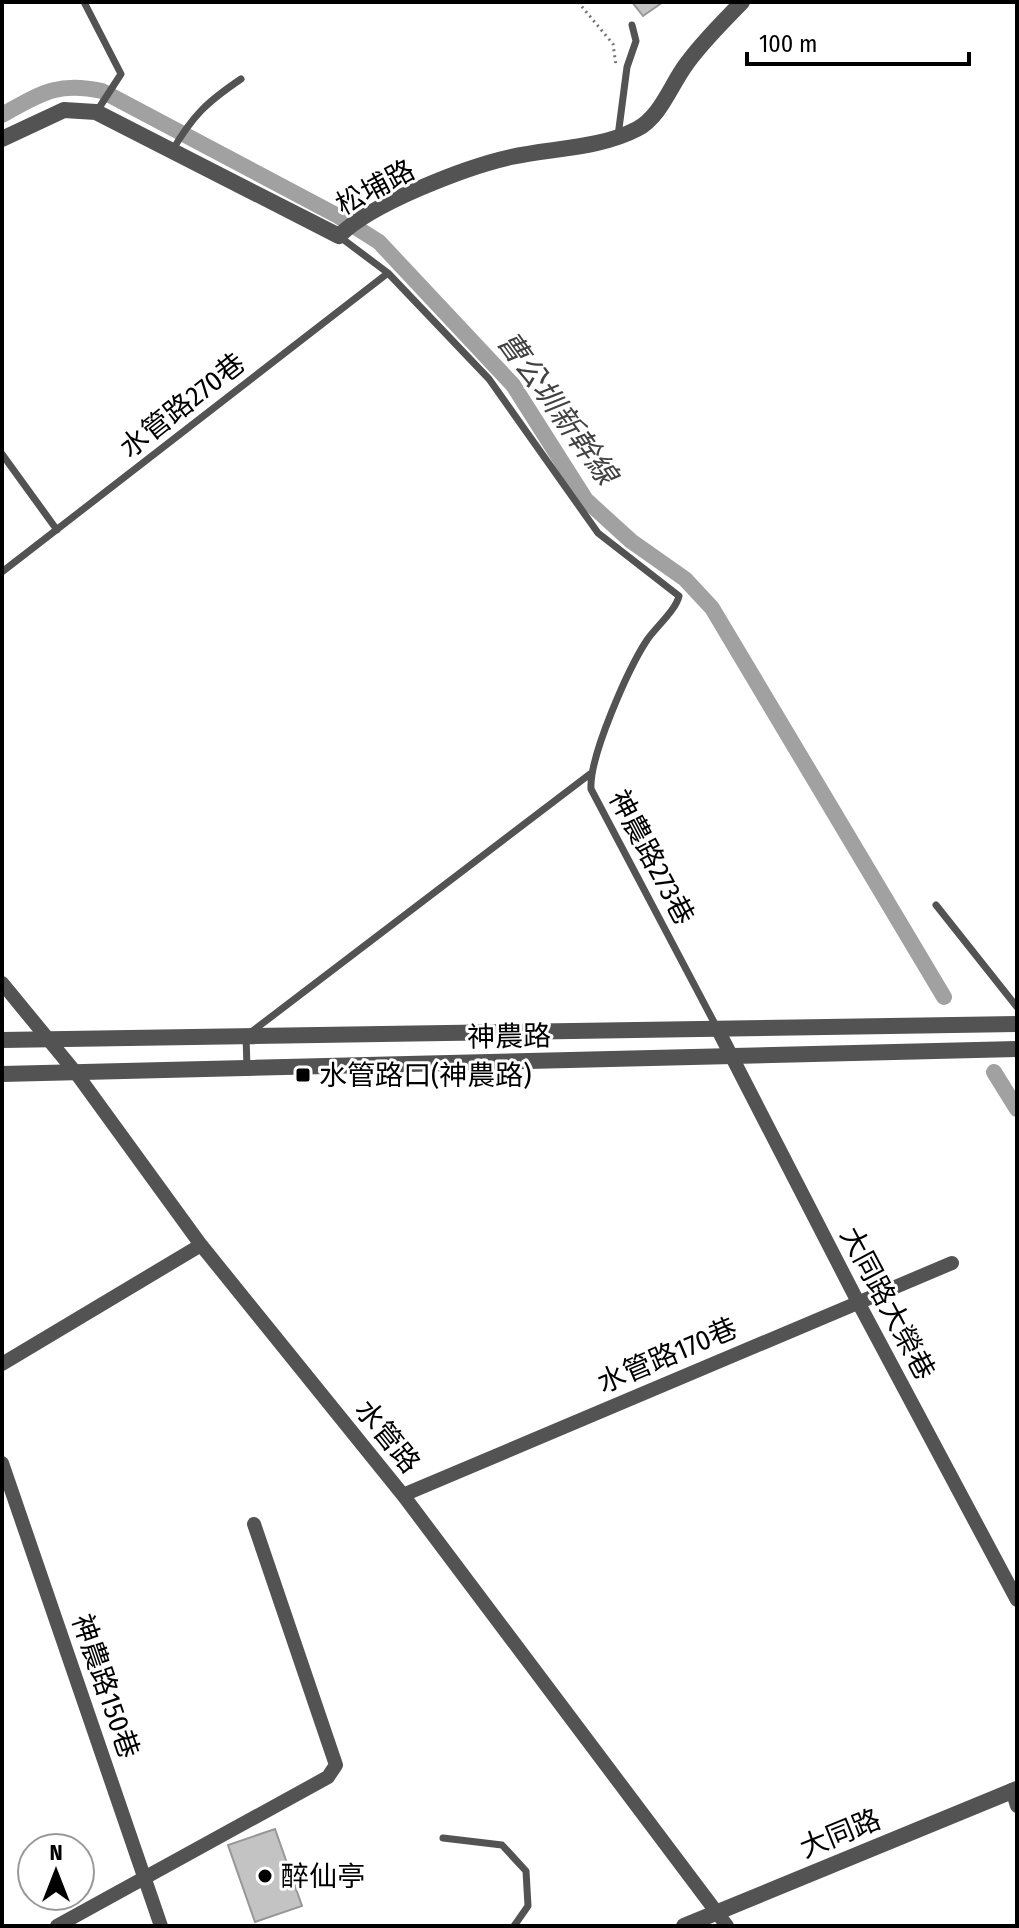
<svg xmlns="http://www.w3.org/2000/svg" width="1019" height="1928" viewBox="0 0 1019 1928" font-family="'Fira Sans Condensed','Noto Sans TC',sans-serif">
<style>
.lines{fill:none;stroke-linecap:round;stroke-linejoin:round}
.canal{stroke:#a1a1a1;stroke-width:16}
.building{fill:#c3c3c3;stroke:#979797;stroke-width:2}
.path{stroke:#757575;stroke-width:3;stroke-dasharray:2 4;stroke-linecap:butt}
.service{stroke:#535353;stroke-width:7}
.minor{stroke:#535353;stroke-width:14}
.tertiary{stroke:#535353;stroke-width:16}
.poi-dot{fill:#000;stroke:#fff;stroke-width:3}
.labels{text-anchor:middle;stroke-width:6;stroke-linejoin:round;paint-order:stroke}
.street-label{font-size:28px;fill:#000;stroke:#fff}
.poi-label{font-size:28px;fill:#000;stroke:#fff;text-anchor:start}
.water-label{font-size:30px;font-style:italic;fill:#424242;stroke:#fff}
</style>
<rect width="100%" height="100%" fill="#fff"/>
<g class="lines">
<path class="canal" d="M2,115C40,94 57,81 102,91L338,216L379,242L513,385L586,500L631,541L685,579L712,608L944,997
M994,1072L1017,1109"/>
</g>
<path class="building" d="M632,2H663L643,16Z
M275,1829L302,1906L255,1922L228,1845Z"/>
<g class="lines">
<path class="path" d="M578,2L613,44L616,65"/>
<path class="service" d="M84,2L121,74L97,111
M618,136L627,67L636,41L632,25
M172,151C193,115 207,102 241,79
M340,237L388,273L489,379L598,533L679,596C676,610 656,627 647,640C628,669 589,757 591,789L716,1026
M2,454L57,530
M2,572L388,273
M936,905L1017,1007
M247,1068L246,1036L590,774
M443,1838L502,1845L526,1871L528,1906L514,1926"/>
<path class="minor" d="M2,983L76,1073L201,1245L403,1495L727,1926
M717,1028L858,1302L1017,1600
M2,1364L201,1245
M2,1463L161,1926
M403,1495L952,1263
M1012,1790L1017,1806
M57,1926L328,1777L336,1765L254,1524"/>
<path class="tertiary" d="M2,139L64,110L96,112L339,236C370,204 466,167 511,157C551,148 599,149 637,129C660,117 670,87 685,66C701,43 722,23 742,2
M2,1040L1017,1024
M2,1074L1017,1049
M684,1926L1017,1789"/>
</g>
<g class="poi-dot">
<rect x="295" y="1067" width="16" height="16" rx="4"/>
<circle cx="265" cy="1876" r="8"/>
</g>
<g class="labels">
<g class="street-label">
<text transform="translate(375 187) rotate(-28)" y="10">松埔路</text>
<text transform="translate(182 405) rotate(-38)" y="10">水管路270巷</text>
<text transform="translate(652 857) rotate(62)" y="10">神農路273巷</text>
<text transform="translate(509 1036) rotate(-1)" y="10">神農路</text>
<text transform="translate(888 1303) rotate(62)" y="10">大同路大榮巷</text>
<text transform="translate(667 1355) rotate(-23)" y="10">水管路170巷</text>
<text transform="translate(388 1436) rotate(51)" y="10">水管路</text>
<text transform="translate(106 1686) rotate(71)" y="10">神農路150巷</text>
<text transform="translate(840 1833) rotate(-22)" y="10">大同路</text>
</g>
<g class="poi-label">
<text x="319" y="1085">水管路口(神農路)</text>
<text x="281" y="1886">醉仙亭</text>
</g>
<g class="water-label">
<text transform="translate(557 408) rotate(54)" y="10">曹公圳新幹線</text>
</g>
</g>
<rect width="1019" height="1928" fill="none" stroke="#000000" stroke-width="8"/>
<g transform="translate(56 1872)"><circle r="38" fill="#ffffff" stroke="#999999" stroke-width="2"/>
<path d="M0-6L14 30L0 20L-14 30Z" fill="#000000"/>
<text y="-12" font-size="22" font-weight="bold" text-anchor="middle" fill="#000000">N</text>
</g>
<path d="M747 52v12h222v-12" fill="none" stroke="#000000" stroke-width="4"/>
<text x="759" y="52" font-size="24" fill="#000000" stroke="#ffffff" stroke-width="6" paint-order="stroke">100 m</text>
</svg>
